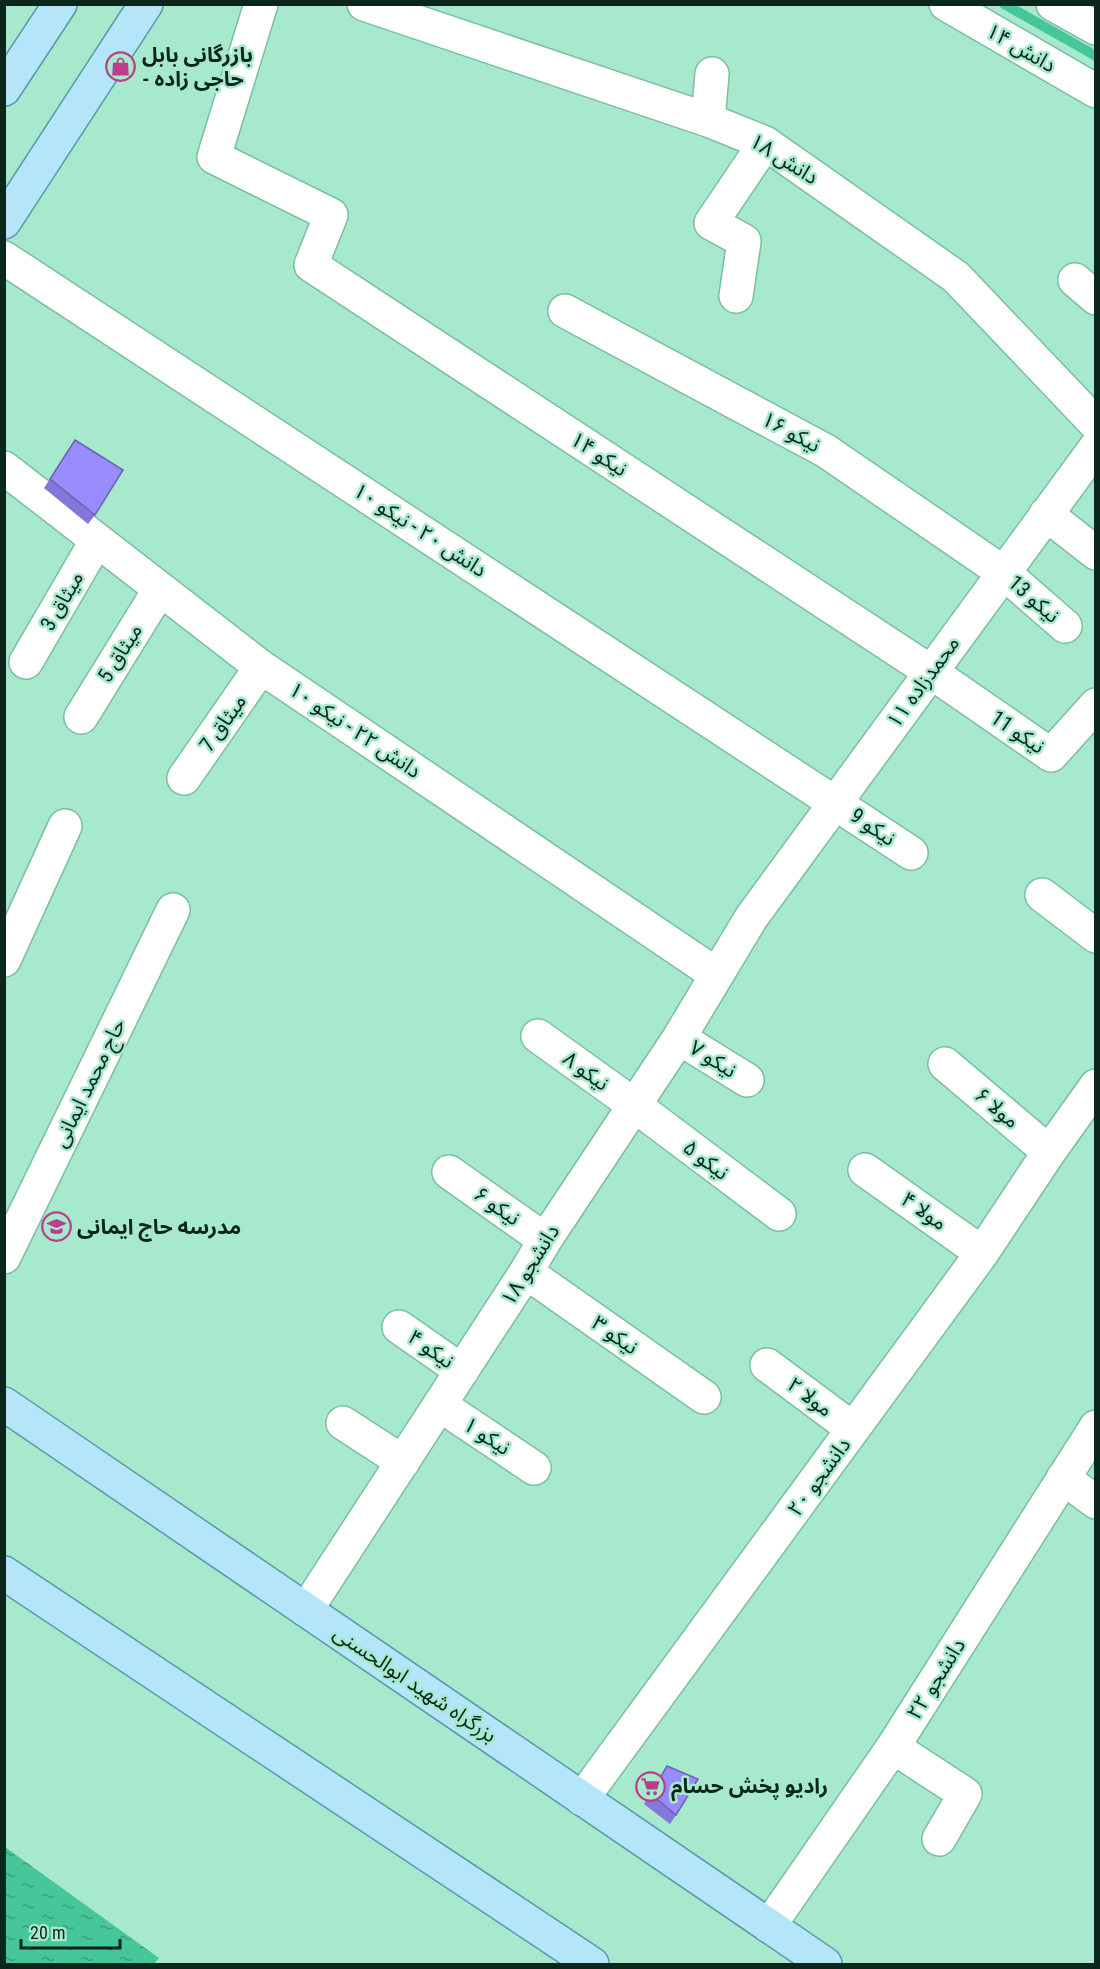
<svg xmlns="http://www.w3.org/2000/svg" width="1100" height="1969" viewBox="0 0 1100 1969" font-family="'Roboto Condensed','Noto Sans Arabic',sans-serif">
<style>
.water{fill:url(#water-ripples)}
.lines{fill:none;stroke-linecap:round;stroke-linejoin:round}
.stream{stroke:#46c699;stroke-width:10}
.minor-casing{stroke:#7cbea3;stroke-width:36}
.primary-casing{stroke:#5997a9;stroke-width:36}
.minor{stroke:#fff;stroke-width:33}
.primary{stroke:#b5e5f9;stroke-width:33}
.wall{fill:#8378da}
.building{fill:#988cfd;stroke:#6a62b1;stroke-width:1.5}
.labels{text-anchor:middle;stroke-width:5;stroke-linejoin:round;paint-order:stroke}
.street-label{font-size:21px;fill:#0b271d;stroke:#a6e9cc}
.poi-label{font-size:21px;font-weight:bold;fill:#0b271d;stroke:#a6e9cc;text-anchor:start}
</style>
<defs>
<pattern id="water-ripples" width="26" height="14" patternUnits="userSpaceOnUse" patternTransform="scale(1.5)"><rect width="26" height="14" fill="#46c699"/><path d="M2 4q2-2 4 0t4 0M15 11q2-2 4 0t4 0" fill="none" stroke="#39a17c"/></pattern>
</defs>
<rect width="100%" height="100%" fill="#a6e9cc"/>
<path class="water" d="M4,1847H5L159,1958L154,1964H5Z"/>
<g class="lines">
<path class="stream" d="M1004,4L1096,56"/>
<defs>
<path id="minor" d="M261,4L214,157L331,215L311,265L931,672L1051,755L1096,705
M364,4L708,120L765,143L956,277L1096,424
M946,4L1096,91
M1053,4L1096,28
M708,120L712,74
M4,258L911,853
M1075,280L1096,298
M736,296L744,241L711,223L765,143
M565,311L826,451L1004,573L1065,626
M4,468L261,667L717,975
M1046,514L1096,553
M26,662L97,540
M81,717L160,589
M184,778L261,667
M1042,895L1096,936
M4,960L65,826
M538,1036L634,1105L779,1214
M679,1038L747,1080
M945,1064L1049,1152
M865,1170L982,1253
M449,1172L545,1240
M4,1257L173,910
M526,1272L704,1397
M399,1327L462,1371
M767,1365L853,1429
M440,1405L534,1468
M343,1423L403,1462
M1063,1478L1096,1502
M306,1610L526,1272L545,1240L679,1038L751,918L1096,447
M893,1747L965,1794L939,1839
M582,1799L982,1253L1049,1152L1096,1086
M769,1926L893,1747L1096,1427"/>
<path id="primary" d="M4,89L60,4
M4,222L146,4
M4,1404L825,1964
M4,1573L592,1964"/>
</defs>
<use href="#minor" class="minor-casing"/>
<use href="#primary" class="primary-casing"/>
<use href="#minor" class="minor"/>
<use href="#primary" class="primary"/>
</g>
<path class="wall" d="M69,449L95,515L88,524L44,488Z
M667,1766L676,1815L670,1824L644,1804L661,1775Z"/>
<path class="building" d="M75,440L123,470L95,515L50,479Z
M667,1766L698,1779L676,1815L651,1794Z"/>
<defs>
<symbol id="shop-ring" viewBox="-11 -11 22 22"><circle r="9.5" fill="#a6e9cc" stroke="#bb3d8b" stroke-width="1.5"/><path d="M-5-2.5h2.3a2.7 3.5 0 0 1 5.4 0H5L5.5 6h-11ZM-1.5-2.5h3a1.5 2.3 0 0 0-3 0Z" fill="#bb3d8b"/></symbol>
<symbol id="school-ring" viewBox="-11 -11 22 22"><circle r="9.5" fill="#a6e9cc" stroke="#bb3d8b" stroke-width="1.5"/><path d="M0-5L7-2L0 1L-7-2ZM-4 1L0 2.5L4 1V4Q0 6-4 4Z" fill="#bb3d8b"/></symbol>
<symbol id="supermarket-ring" viewBox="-11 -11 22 22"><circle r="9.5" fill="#a6e9cc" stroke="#bb3d8b" stroke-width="1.5"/><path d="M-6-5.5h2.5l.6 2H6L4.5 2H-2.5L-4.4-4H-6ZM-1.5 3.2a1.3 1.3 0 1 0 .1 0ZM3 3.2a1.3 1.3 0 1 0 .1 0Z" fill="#bb3d8b"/></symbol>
</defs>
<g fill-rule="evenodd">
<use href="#shop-ring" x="104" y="50" width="33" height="33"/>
<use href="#school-ring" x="40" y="1210" width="33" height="33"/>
<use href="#supermarket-ring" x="634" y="1770" width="33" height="33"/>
</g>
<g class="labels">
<g class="street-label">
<text transform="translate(1021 48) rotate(30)" y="7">دانش ۱۴</text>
<text transform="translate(784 159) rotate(32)" y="7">دانش ۱۸</text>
<text transform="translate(791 432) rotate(28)" y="7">نیکو ۱۶</text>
<text transform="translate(599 454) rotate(33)" y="7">نیکو ۱۴</text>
<text transform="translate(420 530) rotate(33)" y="7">دانش ۲۰ - نیکو ۱۰</text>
<text transform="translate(1034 599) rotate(41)" y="7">نیکو 13</text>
<text transform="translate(62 601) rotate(-60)" y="7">میثاق 3</text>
<text transform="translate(120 653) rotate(-58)" y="7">میثاق 5</text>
<text transform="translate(923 682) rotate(-54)" y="7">محمدزاده ۱۱</text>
<text transform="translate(223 723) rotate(-55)" y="7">میثاق 7</text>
<text transform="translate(355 730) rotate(34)" y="7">دانش ۲۲ - نیکو ۱۰</text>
<text transform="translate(1018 732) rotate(34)" y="7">نیکو 11</text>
<text transform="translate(873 827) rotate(34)" y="7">نیکو 9</text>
<text transform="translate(713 1059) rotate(32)" y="7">نیکو ۷</text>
<text transform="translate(586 1071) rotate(36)" y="7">نیکو ۸</text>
<text transform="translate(89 1083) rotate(-64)" y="7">حاج محمد ایمانی</text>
<text transform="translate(997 1108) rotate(40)" y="7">مولا ۶</text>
<text transform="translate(706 1160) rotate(37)" y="7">نیکو ۵</text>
<text transform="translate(497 1206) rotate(35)" y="7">نیکو ۶</text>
<text transform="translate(924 1211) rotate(35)" y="7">مولا ۴</text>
<text transform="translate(530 1265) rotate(-58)" y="7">دانشجو ۱۸</text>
<text transform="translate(615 1335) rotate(35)" y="7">نیکو ۳</text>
<text transform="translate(431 1349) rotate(35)" y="7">نیکو ۴</text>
<text transform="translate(810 1397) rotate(37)" y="7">مولا ۲</text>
<text transform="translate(487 1436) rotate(33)" y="7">نیکو ۱</text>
<text transform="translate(819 1477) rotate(-54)" y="7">دانشجو ۲۰</text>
<text transform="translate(936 1679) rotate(-58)" y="7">دانشجو ۲۲</text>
<text transform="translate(415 1684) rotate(34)" y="7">بزرگراه شهید ابوالحسنی</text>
</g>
<g class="poi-label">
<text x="142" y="62">بازرگانی بابل<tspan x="142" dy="24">- حاجی زاده</tspan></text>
<text x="77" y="1234">مدرسه حاج ایمانی</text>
<text x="671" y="1793">رادیو پخش حسام</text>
</g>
</g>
<rect width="1100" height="1969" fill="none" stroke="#0b271d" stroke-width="12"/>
<path d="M21 1939v9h99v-9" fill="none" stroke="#0b271d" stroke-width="3"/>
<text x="30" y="1939" font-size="18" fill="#0b271d" stroke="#a6e9cc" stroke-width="4.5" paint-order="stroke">20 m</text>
</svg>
